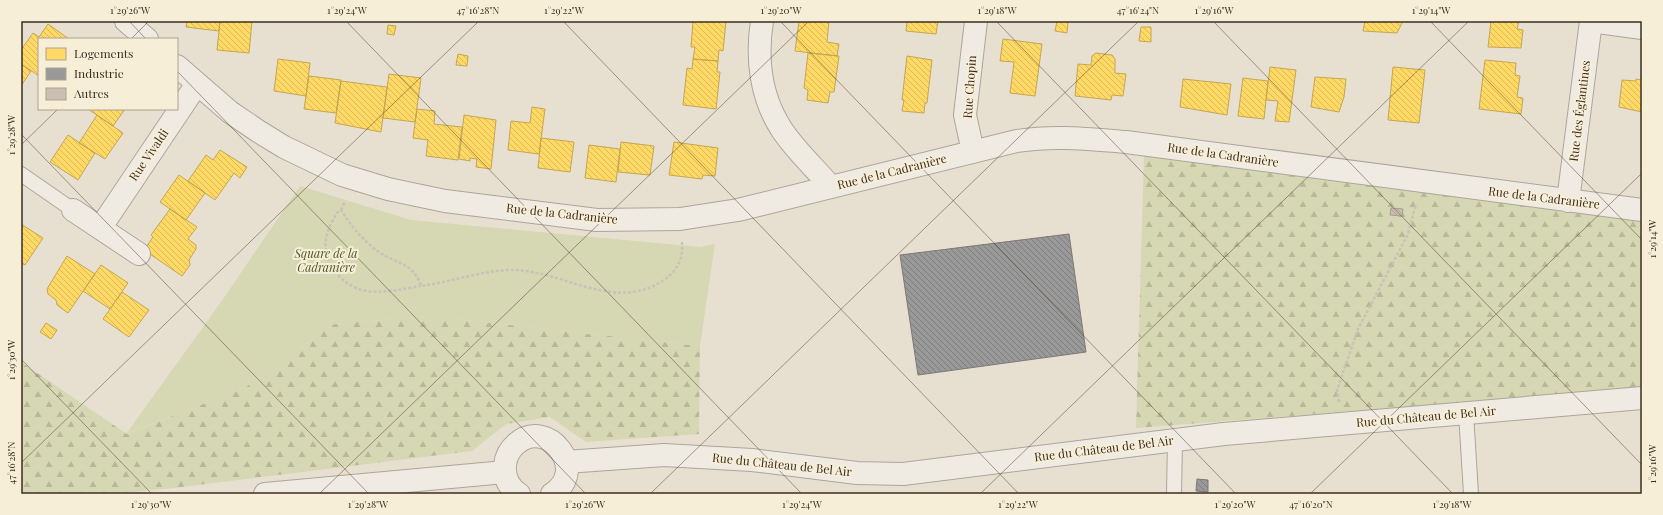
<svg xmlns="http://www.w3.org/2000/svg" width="1663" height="515" viewBox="0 0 1663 515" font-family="'Playfair Display',serif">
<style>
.forest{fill:url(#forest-firs)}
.park{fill:#d6d7b3}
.homes{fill:url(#homes-back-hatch);stroke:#c5a651}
.industry{fill:url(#industry-back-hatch);stroke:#7d7975}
.building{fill:url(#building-back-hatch);stroke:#a89c90}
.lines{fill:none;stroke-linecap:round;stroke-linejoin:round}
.service-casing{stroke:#ada599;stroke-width:16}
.minor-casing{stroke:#ada599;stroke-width:24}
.path{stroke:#c8c2b9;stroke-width:2.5;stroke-dasharray:3 2;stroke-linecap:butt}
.service{stroke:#efebe3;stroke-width:14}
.minor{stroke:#efebe3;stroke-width:22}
.ticks{fill:none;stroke:#3d2e20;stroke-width:1;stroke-opacity:0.45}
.labels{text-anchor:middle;stroke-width:4;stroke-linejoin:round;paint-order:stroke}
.street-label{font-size:12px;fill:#3d2e20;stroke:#f7eed8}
.park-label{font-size:12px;font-style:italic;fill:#4d5a26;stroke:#f7eed8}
.neatline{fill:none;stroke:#3d2e20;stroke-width:1.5}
.ticks-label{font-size:10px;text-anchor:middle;fill:#3d2e20}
</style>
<defs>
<pattern id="forest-firs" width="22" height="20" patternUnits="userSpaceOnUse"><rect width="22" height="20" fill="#d6d7b3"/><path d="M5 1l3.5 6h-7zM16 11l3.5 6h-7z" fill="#b9b99a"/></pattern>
<pattern id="homes-back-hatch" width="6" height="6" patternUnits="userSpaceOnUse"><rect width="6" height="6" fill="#ffd966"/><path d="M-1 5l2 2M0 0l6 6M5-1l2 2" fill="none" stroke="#dbbb58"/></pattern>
<pattern id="industry-back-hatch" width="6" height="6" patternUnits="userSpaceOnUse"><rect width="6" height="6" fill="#999"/><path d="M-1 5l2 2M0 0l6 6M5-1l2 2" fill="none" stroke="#7e7d7c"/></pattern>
<pattern id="building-back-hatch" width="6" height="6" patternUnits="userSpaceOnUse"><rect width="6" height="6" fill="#cbbfb2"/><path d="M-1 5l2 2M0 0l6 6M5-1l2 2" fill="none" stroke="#afa499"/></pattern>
</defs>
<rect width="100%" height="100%" fill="#e7e0d1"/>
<path class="forest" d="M1144,154L1642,222V389L1136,428Z
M428,316L700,346L699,434L586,442L550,417L506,424L472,451L174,488L114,494H21V362L127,434L246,387L334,324Z"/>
<path class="park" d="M300,186L411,220L700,247L715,244L700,346L428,316L334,324L246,387L126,434L221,302Z"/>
<path class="homes" d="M187,21H220L219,31L186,27Z
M220,21H252L249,53L217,50Z
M693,21H726L723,51L719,50L718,61L693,59L695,47H691Z
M799,21H829L827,42L839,44L837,56L795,51Z
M907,21H938L936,34L906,31Z
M1057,21H1068L1067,33L1055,31Z
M1365,21H1403L1397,33L1363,31Z
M1491,21H1519L1517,29L1523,30L1521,48L1488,47Z
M48,24L69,39H39V76L21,64V50L33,33L39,37Z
M388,25L396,26L394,35L387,34Z
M1141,27H1151V42L1139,41Z
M1003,39L1042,44L1035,96L1010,93L1014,62L1000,61Z
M808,53L839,56L834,92H830L828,103L807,100L808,90L804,88Z
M1096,53L1112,55L1115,59V73L1126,74L1123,96L1112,95L1111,100L1075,96L1078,64L1091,65L1092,56Z
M458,54L468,56L467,66L456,65Z
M907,56L932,60L927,103H925L924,113L902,111L904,100H902Z
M278,59L310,63L306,96L274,91Z
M693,59L718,61L717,72H720L716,109L683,105L687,68L692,69Z
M1485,60L1516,63L1515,75L1520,76L1517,97L1523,98L1521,114L1479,109Z
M21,64L31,71L21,86Z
M1270,67L1296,70L1289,122L1275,121L1278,101L1266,100Z
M1393,67L1425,70L1419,123L1388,120Z
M389,74L421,78L415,122L383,118Z
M309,76L341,80L336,113L304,109Z
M1315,77L1346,79L1344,97L1339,112L1311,107Z
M1243,78L1268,81L1264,119L1238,116Z
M1183,79L1231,84L1227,115L1180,107Z
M1636,79L1642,80V112L1619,107L1622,80L1636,81Z
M341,81L387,87L381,132L335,123Z
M532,107L545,109L539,154L508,150L511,121L530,123Z
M88,109H125L113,126Z
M417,109L435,111L434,124L462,127L458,160L426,156L428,140L413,138Z
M97,115L123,133L105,159L79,143Z
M464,115L496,120L491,169L476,167L477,159L470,158V161L459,159Z
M68,135L95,153L78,180L50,162Z
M541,138L574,142L570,172L538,168Z
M621,142L654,146L650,175L618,172Z
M674,142L718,148L715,176L703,175L702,179L669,175Z
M589,145L620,149L616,182L585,178Z
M220,150L247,167L240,178L234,173L215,200L188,181L206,155L213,160Z
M179,175L205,193L186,220L160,202Z
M170,209L197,227L188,239L196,245V249L189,260L190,265L182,276L144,250L153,237L151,235Z
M21,224L43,238L25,265L21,263Z
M67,256L95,274L68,313L57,305L56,300L48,294L47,289Z
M101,265L128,283L110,309L83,291Z
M122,292L149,310L129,337L103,319Z
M46,323L57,330L51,339L40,332Z"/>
<path class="industry" d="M1069,234L1086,352L918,375L900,255Z
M1197,479L1208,480V492L1196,491Z"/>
<path class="building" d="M1391,208L1403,209L1402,216L1390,215Z"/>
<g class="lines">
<defs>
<path id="service" d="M21,174L73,210
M1466,413L1471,494
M1174,494L1175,440"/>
<path id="minor" d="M126,21L147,39
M762,21C756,59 761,98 782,130C796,151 815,168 831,187
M1591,21L1642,28
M177,66L230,112L258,131L284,147L342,175L388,189L445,201L597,220L680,219L738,210L1017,141C1055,135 1088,139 1126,142L1642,210
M973,152L965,115L976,21
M1568,201L1591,21
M73,210L139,254
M101,227L197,84
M566,462L664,455L752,460L857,473L903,474L1224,434L1642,398
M265,494L505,472
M519,494C508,487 504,477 505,465C506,456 509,450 516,444C547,416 590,470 552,494"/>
</defs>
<use href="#service" class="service-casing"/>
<use href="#minor" class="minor-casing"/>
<path class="path" d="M341,210L345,201
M421,286C402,289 375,296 356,288C330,276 317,248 332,222C335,217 336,212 341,210C351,226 363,241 379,252C396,264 413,262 421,286C452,282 482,270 514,270C564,271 615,313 664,280C678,270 683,259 682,242
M1339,402L1337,390L1358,329L1408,234L1416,204"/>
<use href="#service" class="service"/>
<use href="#minor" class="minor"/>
</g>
<path class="ticks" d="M129,21L146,39M346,21L802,494M563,21L1019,494M780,21L1236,494M996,21L1453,494M1213,21L1642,465M1430,21L1642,240M131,39L149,21M177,71L586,494M21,134L369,494M21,145L58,109M21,359L152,494M21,463L479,21M319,494L809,21M650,494L1139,21M980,494L1469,21M1310,494L1642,173M1640,494L1642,492"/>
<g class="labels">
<g class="street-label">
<text transform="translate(970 87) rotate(-86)" y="4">Rue Chopin</text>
<text transform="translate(1580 111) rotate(-83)" y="4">Rue des Églantines</text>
<text transform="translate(149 155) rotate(-56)" y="4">Rue Vivaldi</text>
<text transform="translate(1223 155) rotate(8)" y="4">Rue de la Cadranière</text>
<text transform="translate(892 172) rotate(-14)" y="4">Rue de la Cadranière</text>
<text transform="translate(1544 198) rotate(7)" y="4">Rue de la Cadranière</text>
<text transform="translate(562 214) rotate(6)" y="4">Rue de la Cadranière</text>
<text transform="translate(1426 417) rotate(-5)" y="4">Rue du Château de Bel Air</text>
<text transform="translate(1104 449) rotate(-7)" y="4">Rue du Château de Bel Air</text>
<text transform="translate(782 465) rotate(6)" y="4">Rue du Château de Bel Air</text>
</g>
<g class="park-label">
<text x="326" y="258">Square de la<tspan x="326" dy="14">Cadranière</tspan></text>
</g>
</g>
<rect width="1663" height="515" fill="none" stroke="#f7eed8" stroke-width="44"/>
<rect x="38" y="38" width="140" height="72" fill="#f7eed8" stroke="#ada18e"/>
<rect x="46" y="48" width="20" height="12" fill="#ffd966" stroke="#ada18e"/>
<text x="74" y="58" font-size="12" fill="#3d2e20">Logements</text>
<rect x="46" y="68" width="20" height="12" fill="#999999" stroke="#ada18e"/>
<text x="74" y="78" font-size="12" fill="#3d2e20">Industrie</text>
<rect x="46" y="88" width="20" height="12" fill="#cbbfb2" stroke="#ada18e"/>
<text x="74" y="98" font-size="12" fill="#3d2e20">Autres</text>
<rect x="22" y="22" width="1619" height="471" class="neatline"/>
<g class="ticks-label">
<text x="130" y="14">1°29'26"W</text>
<text x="347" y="14">1°29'24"W</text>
<text x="478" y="14">47°16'28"N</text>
<text x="564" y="14">1°29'22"W</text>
<text x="781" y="14">1°29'20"W</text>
<text x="997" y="14">1°29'18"W</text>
<text x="1138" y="14">47°16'24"N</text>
<text x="1214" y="14">1°29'16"W</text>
<text x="1431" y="14">1°29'14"W</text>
<text transform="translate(11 135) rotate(-90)" y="4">1°29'28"W</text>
<text transform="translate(1652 239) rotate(-90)" y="4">1°29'14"W</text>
<text transform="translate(11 360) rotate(-90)" y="4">1°29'30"W</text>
<text transform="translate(11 463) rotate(-90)" y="4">47°16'28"N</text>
<text transform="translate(1652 464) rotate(-90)" y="4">1°29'16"W</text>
<text x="151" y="508">1°29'30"W</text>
<text x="368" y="508">1°29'28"W</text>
<text x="585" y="508">1°29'26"W</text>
<text x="802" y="508">1°29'24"W</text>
<text x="1018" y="508">1°29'22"W</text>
<text x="1235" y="508">1°29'20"W</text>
<text x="1311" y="508">47°16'20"N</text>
<text x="1452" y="508">1°29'18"W</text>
</g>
</svg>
